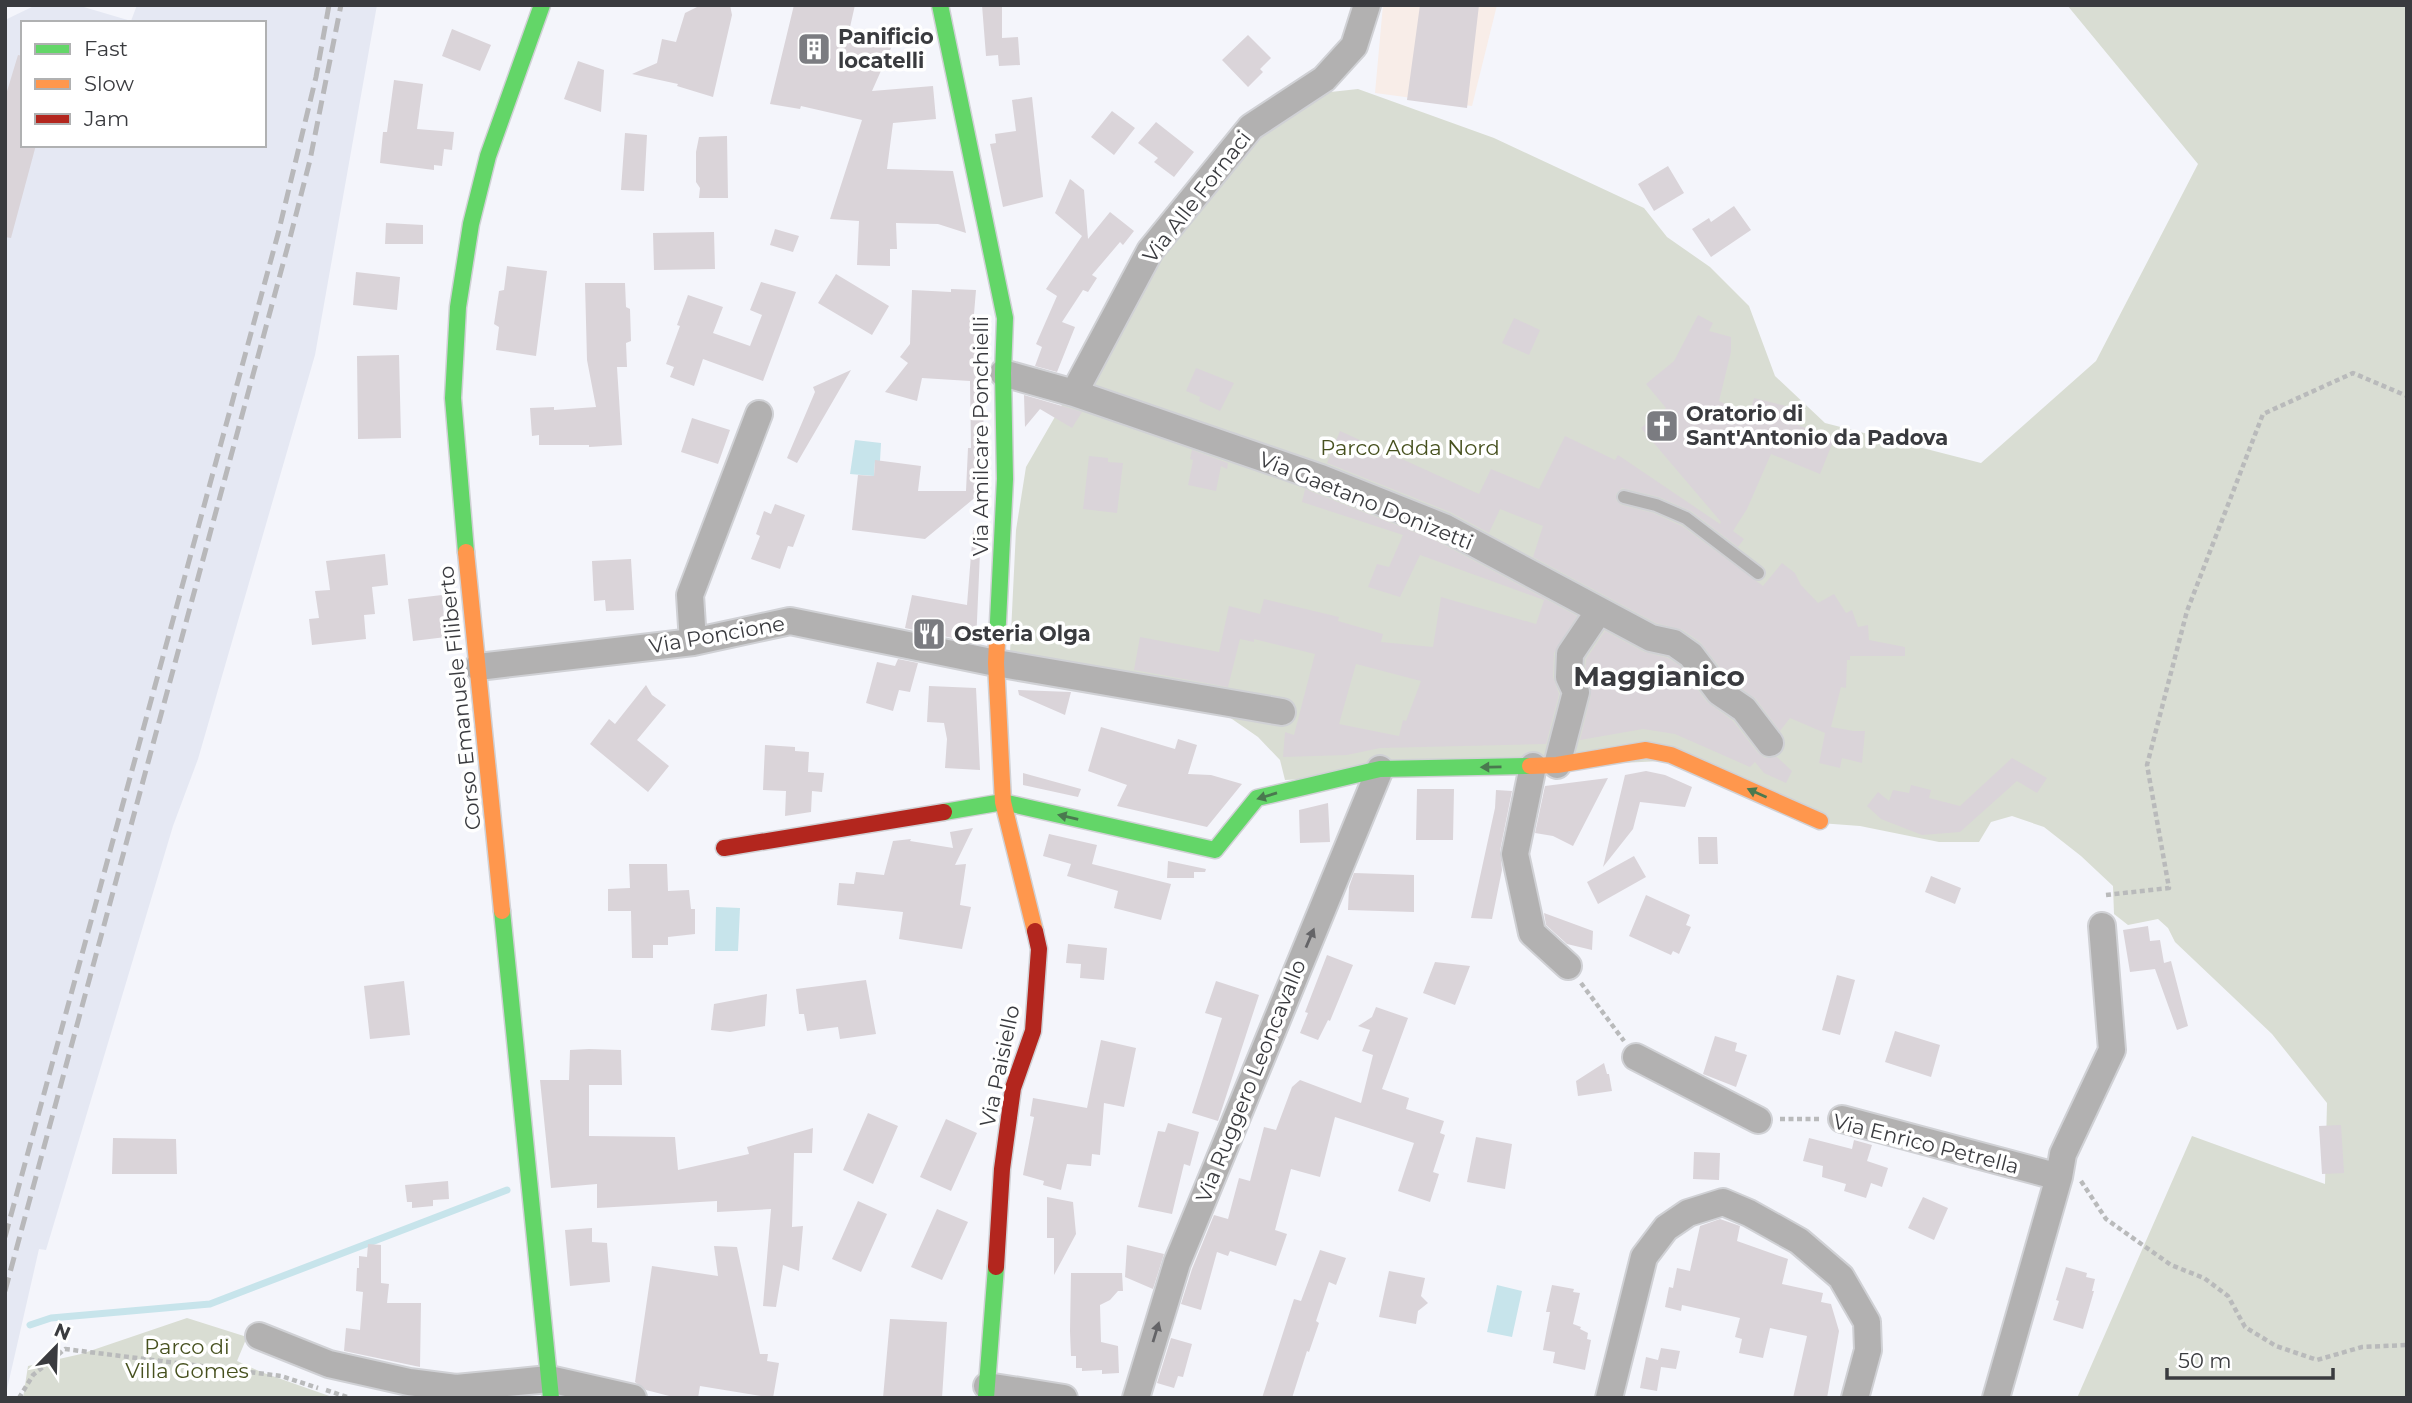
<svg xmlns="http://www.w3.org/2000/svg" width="2412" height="1403" viewBox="0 0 2412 1403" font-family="Montserrat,sans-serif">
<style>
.built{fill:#e5e8f3;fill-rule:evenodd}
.industrial{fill:#f8ede8}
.green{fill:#d9ddd3}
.water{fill:#c7e4eb}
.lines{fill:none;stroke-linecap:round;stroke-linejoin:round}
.stream{stroke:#c7e4eb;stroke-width:7}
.building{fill:#dad4d9;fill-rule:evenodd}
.lane-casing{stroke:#d0d1d5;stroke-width:16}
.street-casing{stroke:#d0d1d5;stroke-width:30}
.fast-casing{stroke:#d0d1d5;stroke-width:19}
.slow-casing{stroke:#d0d1d5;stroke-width:19}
.jam-casing{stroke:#d0d1d5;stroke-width:19}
.path{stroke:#b9babb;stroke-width:4.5;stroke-dasharray:5 3.5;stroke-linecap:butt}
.lane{stroke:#b2b1b1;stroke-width:12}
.street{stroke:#b2b1b1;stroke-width:26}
.fast{stroke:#63d668;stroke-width:16}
.slow{stroke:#ff974d;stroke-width:16}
.jam{stroke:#b3261e;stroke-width:16}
.rail{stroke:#b8b8ba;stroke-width:5;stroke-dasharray:14 7;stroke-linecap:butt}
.oneway{fill:#4a794f}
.oneway2{fill:#646467}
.labels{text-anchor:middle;stroke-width:7;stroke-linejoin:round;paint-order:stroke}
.poi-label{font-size:21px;font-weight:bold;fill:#3a3b3f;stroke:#fff;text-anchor:start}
.street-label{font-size:21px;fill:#3a3b3f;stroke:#fff}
.park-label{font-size:21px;fill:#47511f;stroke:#fff}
.district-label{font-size:28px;font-weight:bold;fill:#3a3b3f;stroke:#fff}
</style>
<rect width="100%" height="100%" fill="#f4f5fb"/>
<path class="built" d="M36,5H77L131,21L137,5H377L315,355L198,759L173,826L46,1250L39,1249L5,1398V20ZM23,23H264V145H23Z"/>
<path class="industrial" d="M1383,5H1497L1472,106L1375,93Z"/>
<path class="green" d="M2067,5H2407V1398H2077L2192,1136L2325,1184L2327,1103L2272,1034L2175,942L2168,928L2158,919L2128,925L2114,914L2113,886L2081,856L2044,827L2012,816L1991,822L1979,842H1939L1860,826L1806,822L1701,759L1285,780L1280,760L1258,737L1219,710L1010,653L1016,530L1026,467L1082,370L1196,194L1261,126L1312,94L1358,89L1494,138L1644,208L1667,237L1710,267L1749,306L1775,376L1825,423L1981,463L2096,361L2198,164Z
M187,1318L247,1337L237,1361L261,1372L335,1398H23L28,1366L81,1354Z"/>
<path class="water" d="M855,440L881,443L880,461H875L874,476L850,474Z
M716,907L740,908L738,951H715Z
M1497,1285L1522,1291L1512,1337L1487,1332Z"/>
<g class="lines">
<path class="stream" d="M30,1325L51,1318L210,1304L507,1190"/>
</g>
<path class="building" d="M701,5H730L732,15L713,97L677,86L678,84L632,74L657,63L662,39L676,42L685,13Z
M794,5H855L848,36L892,46L872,91L933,86L936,119L893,123L887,169L953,171L966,233L938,224L896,223L897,249H890V266L857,265L859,221L830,219L862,120L801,106L800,109L770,104Z
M982,5H1002V38L1018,37L1020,65L999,66L998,55L986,56Z
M1420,5H1479L1467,108L1407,100Z
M452,29L491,45L480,71L442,56Z
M1248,35L1271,58L1260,69L1263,72L1248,87L1222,60Z
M18,55L23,56V145H36L11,238L5,237V98Z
M578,61L604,70L601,112L564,99Z
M394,80L423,84L417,129L454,132L452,150L444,149L442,166L434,165V170L380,163L383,132H387Z
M1032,97L1043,197L1003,207L990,144L996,143L995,134L1016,131L1012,100Z
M1112,111L1135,128L1114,155L1091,137Z
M1156,122L1194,152L1174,177L1154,162L1158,158L1138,143Z
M625,133L647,135L644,191L621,190Z
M727,136L728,198H699L700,188L696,182V152L699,137Z
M1668,166L1684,193L1654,211L1638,184Z
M1070,179L1084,190L1088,239L1110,212L1134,231L1123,245L1120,242L1092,275L1097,278L1088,292L1083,290L1062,322L1075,327L1057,372L1035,366L1042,347L1036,344L1057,296L1046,289L1082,236L1055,213Z
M1734,206L1751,230L1711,257L1692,229L1709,218L1711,222Z
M386,223L423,225V244H385Z
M775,229L799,236L793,252L770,245Z
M714,232L715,269L654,270L653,233Z
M507,266L547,271L536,356L496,350L499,327L494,324L499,291L504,290Z
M356,272L400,277L397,310L353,305Z
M836,274L889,306L872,335L818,303Z
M761,282L796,292L763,381L703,359L694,386L670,377L674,367L666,364L680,326L677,325L688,295L723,307L713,333L750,346L762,315L750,310Z
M585,283H625L626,307L630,309L631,341L626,343L627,367H617L622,445L589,447V445H539V435L532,436L530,408L554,407V410L596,407L587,360Z
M951,289L976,290L973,326H984L983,491L925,539L852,530L858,475L874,476L875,460L921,466L918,491H966L968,448H971L970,381L922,378L917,401L885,392L908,363L900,357L910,344L912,290L951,292Z
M1698,315L1713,323L1709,331L1731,337V352L1719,401L1749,415L1754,398L1790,407L1785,420L1834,439L1820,474L1771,454L1747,509L1733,531L1744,539L1738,547L1691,511L1659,497L1622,488L1616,494V500L1621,505L1653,513L1682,526L1763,586L1782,563L1795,573L1801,585L1818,603L1834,594L1846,613L1852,610L1858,627L1868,625L1869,640L1905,647V656H1850V660H1847L1846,688L1841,687L1831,727L1854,731H1865L1862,763L1842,758L1840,768L1819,763L1825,733L1790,718L1780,731L1756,699L1730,680L1700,642L1683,630L1656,623L1533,557L1543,526L1500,509L1489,533L1450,512L1327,463L1340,431L1479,494L1491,469L1539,489L1565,436L1615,460L1618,455L1720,524L1721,522L1641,428L1666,408L1646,384L1674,361Z
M1514,318L1540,330L1529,355L1502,343Z
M399,355L401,438L358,439L357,356Z
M1196,368L1234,383L1220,411L1199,401L1200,397L1186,391Z
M851,370L797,463L787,458L815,392L813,387Z
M1024,395L1069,408L1082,412L1072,428L1040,409L1025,427Z
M692,418L730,430L718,464L681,452Z
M1192,450L1228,463L1227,469L1221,466L1216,491L1188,485L1193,460L1190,459Z
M1089,456L1108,458V462L1123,463L1117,513L1083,509Z
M1305,489L1437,541L1577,616L1554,653L1553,677L1559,694L1546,744L1380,748L1347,755L1283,757L1285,732L1294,735L1315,654L1254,639V642L1240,639L1228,687L1134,670L1140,637L1219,652L1229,606L1260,614L1264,599L1339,617L1338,621L1383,634L1381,642L1433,647L1441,597L1536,624L1544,600L1420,555L1400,597L1368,587L1377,564L1389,567L1403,535L1302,502ZM1356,664L1421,681L1406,721L1403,720L1399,736L1339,724Z
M775,504L805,515L793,547L788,546L780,569L751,559L760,536L756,534L764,511L771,514Z
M973,530H981L976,643L905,628L912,595L967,605Z
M385,554L388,585L372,587L375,614L364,615L366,639L312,645L309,619L319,618L315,591L330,590L326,561Z
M631,559L634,610L606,611L605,600L594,601L592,561Z
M442,595L446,637L413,641L408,599Z
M1605,631L1644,652L1668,658L1680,666L1707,702L1733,721L1758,753L1765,758L1777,757L1792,771L1786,783L1764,773L1755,762L1750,767L1675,734L1643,729L1580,740L1591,695L1590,685L1585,674L1586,659Z
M898,659L918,663L910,692L899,690L893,711L866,703L877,662L895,666Z
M646,685L652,695L666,705L637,740L669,766L648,792L590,744L609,719L615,724Z
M929,686L976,688L980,770L945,768L947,739L944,723L927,722Z
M1018,690L1071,692L1065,715L1019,695Z
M1101,727L1175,749L1178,739L1197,745L1188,774L1211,775L1242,784L1207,827L1117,806L1127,785L1088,771Z
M765,745L795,747V751L809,752L808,772L824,773L822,792L812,791L811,812L785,816L786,791L763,790Z
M2012,758L2047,778L2037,793L2017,781L1960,832L1922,835L1881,819L1867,806L1878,792L1889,801L1893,790L1909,793L1911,785L1931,790L1929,798L1960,806Z
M1646,771L1665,775L1692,787L1685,807L1640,802L1633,829L1603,867L1625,775Z
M1023,773L1081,789L1078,797L1023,785Z
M1608,778L1573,846L1553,836L1535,833L1545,786Z
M1417,789H1454L1453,840H1416Z
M1496,790L1512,791L1500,851L1502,870L1492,919L1471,918L1495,808Z
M1328,803L1330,842L1300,843L1299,810Z
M973,828L955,865L966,864L960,905L971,907L962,949L899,939L903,912L837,905L839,883L854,884L856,872L884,875L893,841L911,839L910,841L953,848L950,832Z
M1049,834L1097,845L1092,864L1171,884L1161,920L1114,908L1118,891L1067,876L1071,864L1043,856Z
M1698,837H1717L1718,864H1699Z
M1634,856L1646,877L1598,904L1587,882Z
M1168,861L1206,869L1205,872H1194V878H1167Z
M629,864H667L668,891L689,890L691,909H695V934L668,937V945H653V958H632L631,911H608V889L630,888Z
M1354,873L1414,875V912L1348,910L1349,887Z
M1931,876L1961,888L1955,904L1925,892Z
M1646,895L1690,915L1686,925L1691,927L1679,954L1673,951L1671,955L1629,936Z
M1544,913L1593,931L1592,950L1567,944L1546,925Z
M2148,926L2150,941L2160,940L2164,963L2171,961L2188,1026L2177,1030L2155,969L2130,972L2123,930Z
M1068,944L1107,948L1104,980L1080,978L1081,964L1066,963Z
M1327,955L1353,965L1330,1021L1328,1020L1318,1040L1300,1033L1308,1013L1305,1012Z
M1435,962L1470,966L1455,1005L1423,993Z
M1837,975L1855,980L1840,1035L1822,1030Z
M866,980L876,1034L840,1039L838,1027L807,1031L804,1014H799L796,989Z
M404,981L410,1035L370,1039L364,986Z
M1216,981L1259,995L1218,1121L1192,1113L1222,1018L1205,1013Z
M767,994L765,1026L730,1032L711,1030L714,1004Z
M1376,1007L1408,1018L1382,1089L1409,1098L1406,1109L1444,1121L1440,1133L1445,1135L1433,1172L1439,1174L1430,1202L1398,1191L1414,1143L1335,1117L1320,1177L1291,1169L1275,1230L1287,1234L1276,1266L1230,1251L1228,1256L1217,1252L1201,1310L1181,1304L1192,1269L1214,1215L1228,1219L1239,1178L1250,1181L1264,1127L1276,1130L1292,1087L1300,1080L1361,1103L1373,1055L1362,1051L1370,1030L1358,1026L1372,1017Z
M1895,1031L1940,1045L1931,1077L1885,1062Z
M1715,1036L1737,1043L1735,1051L1747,1055L1736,1087L1703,1074Z
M1101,1040L1136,1048L1124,1107L1104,1103L1100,1155L1092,1154L1091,1166L1067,1164L1061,1190L1043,1185L1044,1181L1023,1175L1034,1117L1030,1116L1033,1098L1087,1108Z
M589,1049L621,1050L622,1085H589V1136L675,1137L678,1170L749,1154L747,1147L813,1128L812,1153H794L792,1227L803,1226L799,1271L783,1265L776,1307L763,1306L771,1209L717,1212V1201L597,1208V1184L551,1188L540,1080H569L570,1050Z
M1604,1063L1607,1074H1609L1612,1091L1578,1096L1576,1081Z
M868,1113L898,1126L873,1184L843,1170Z
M946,1119L977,1133L951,1191L920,1177Z
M1168,1123L1199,1132L1190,1166L1184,1164L1172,1214L1138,1207L1158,1131L1165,1132Z
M2341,1125L2344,1173L2322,1174L2319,1126Z
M1476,1137L1512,1144L1505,1189L1467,1182Z
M113,1138L176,1139L177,1174H112Z
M1809,1138L1852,1149L1854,1140L1872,1145L1867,1161L1888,1168L1882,1187L1871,1183L1866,1198L1844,1191L1846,1184L1822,1177L1823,1166L1803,1161Z
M1694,1152L1720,1153L1719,1180L1693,1179Z
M448,1181L449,1199L433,1200V1206L412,1208V1202H407L405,1185Z
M1047,1197L1073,1202L1076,1234L1054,1275V1238H1047Z
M1923,1197L1948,1208L1934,1240L1908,1228Z
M858,1201L887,1214L861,1272L832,1259Z
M937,1209L968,1222L942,1280L911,1267Z
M1720,1219L1740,1226L1737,1241L1788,1259L1782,1284L1823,1293L1821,1302L1831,1304L1839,1331L1827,1398H1793L1807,1336L1770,1328L1763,1358L1739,1353L1742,1339L1735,1337L1740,1318L1682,1305L1681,1311L1665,1307L1669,1287L1673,1288L1677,1268L1690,1271L1700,1226Z
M592,1228V1242L607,1243L610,1282L570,1286L565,1230Z
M368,1244L381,1245V1283L389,1284L387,1303H421L420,1367L344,1351L346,1328L360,1330L363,1292L356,1291L357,1268H359V1256L367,1257Z
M1127,1245L1164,1254L1153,1289L1125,1277Z
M714,1246L737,1247L760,1354H768L767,1361L779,1363L773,1398L700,1386L698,1398H677L646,1390L635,1382L652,1266L718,1276Z
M1320,1250L1346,1258L1336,1285L1329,1282L1316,1321L1319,1323L1309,1352L1307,1351L1292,1398H1262L1294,1299L1301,1301Z
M2066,1267L2087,1273L2086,1277L2095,1279L2092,1291H2094L2083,1329L2053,1320L2059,1301L2056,1300Z
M1389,1271L1425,1278L1421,1296L1428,1303L1418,1311L1416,1324L1379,1317Z
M1071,1273H1122L1123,1291H1118L1110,1300L1100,1305L1101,1342L1118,1346L1119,1373L1102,1374V1370L1082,1371V1368H1076V1356H1071L1070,1331Z
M1552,1285L1574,1289L1573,1292L1580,1293L1573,1324L1581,1327L1580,1329L1588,1333L1587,1339L1591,1340L1585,1370L1553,1363L1555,1352L1543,1350L1550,1312H1546Z
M890,1319L947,1322L942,1398H883Z
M1171,1338L1192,1344L1183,1377L1178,1376L1174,1388L1157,1383Z
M1661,1348L1680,1351L1676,1369L1661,1367L1657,1391L1640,1388L1646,1357L1658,1360Z"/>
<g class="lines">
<defs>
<path id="lane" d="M1624,497L1656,505L1686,518L1758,573"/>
<path id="street" d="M1003,373L1074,393L1150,251L1251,127L1324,79L1354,46L1367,5
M1074,393L1321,478L1444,527L1651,638L1674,643L1691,655L1719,692L1744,709L1770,743
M693,642L690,595L759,414
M478,667L693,642L790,621L996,663L1282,712
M1557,765L1576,692L1569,677L1570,654L1599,611
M1533,766L1515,854L1532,933L1568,966
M1636,1057L1758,1120
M1842,1119L2059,1177L2063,1154L2112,1050L2102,926
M259,1336L329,1364L409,1382L456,1388L549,1379L633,1398
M987,1386L1064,1398
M1136,1398L1177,1263L1380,769
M1609,1398L1644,1257L1666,1228L1688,1213L1723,1202L1749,1213L1799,1241L1841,1277L1867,1322L1868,1350L1855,1398
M1996,1398L2059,1177"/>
<path id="fast" d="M940,5L1005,318L1003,373L1005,479L997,642
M466,552L453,398L458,307L471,224L488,156L542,5
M944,812L1003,802L1215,850L1257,798L1380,769L1530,766
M502,911L551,1398
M986,1398L996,1267"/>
<path id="slow" d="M466,552L502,911
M997,642L996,663L1003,802L1035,931
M1530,766L1557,765L1646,750L1671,755L1820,821"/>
<path id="jam" d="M724,848L944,812
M996,1267L1002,1169L1013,1088L1033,1031L1039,949L1035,931"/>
</defs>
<use href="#lane" class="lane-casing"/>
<use href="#street" class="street-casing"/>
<use href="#fast" class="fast-casing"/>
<use href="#slow" class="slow-casing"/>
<use href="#jam" class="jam-casing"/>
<path class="path" d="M2106,895L2169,888L2147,765L2187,611L2263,414L2353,373L2407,396
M1581,983L1624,1041
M1780,1119H1820
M2081,1181L2106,1219L2171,1265L2204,1278L2228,1296L2245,1327L2276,1346L2317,1360L2362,1347L2407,1345
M326,1390L350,1398
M19,1398L33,1375L65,1349L281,1376L318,1388"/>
<use href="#lane" class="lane"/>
<use href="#street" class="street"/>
<use href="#fast" class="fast"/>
<use href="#slow" class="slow"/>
<use href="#jam" class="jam"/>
<path class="rail" d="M5,1237L278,234L316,77L329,5
M5,1291L290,238L310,160L341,5"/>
</g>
<defs><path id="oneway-solid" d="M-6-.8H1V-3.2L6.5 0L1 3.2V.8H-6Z" transform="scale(1.75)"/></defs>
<g class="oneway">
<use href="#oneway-solid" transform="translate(1491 767) rotate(179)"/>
<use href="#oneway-solid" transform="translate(1757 793) rotate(-156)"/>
<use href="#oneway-solid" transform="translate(1267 796) rotate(163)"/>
<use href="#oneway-solid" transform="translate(1068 817) rotate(-167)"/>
</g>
<g class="oneway2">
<use href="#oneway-solid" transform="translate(1310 938) rotate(-67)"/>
<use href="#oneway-solid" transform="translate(1156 1332) rotate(-73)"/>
</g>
<defs>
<symbol id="building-square" viewBox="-11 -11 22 22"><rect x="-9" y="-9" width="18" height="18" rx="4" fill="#7b7c81" stroke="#fff"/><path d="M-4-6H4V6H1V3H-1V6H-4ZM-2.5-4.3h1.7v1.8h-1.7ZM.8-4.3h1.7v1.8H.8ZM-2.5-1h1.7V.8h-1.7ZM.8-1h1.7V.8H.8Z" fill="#fff"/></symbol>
<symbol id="church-square" viewBox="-11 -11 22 22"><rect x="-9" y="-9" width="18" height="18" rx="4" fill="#7b7c81" stroke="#fff"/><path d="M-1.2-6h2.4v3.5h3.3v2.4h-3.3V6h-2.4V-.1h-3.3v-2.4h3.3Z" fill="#fff"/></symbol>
<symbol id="restaurant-square" viewBox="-11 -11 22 22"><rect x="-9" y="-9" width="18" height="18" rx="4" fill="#7b7c81" stroke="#fff"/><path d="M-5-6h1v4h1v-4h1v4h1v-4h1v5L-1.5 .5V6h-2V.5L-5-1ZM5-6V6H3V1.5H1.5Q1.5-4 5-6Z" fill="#fff"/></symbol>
</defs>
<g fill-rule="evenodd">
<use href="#building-square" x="795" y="30" width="38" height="38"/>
<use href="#church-square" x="1643" y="407" width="38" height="38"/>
<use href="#restaurant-square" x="910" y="615" width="38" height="38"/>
</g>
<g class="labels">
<g class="poi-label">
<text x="838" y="44">Panificio<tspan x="838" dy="24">locatelli</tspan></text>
<text x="1686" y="421">Oratorio di<tspan x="1686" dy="24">Sant'Antonio da Padova</tspan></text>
<text x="954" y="641">Osteria Olga</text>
</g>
<g class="street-label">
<text transform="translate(1197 197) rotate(-52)" y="7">Via Alle Fornaci</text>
<text transform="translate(981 436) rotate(-90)" y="7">Via Amilcare Ponchielli</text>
<text transform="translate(1366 501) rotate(22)" y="7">Via Gaetano Donizetti</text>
<text transform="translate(717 635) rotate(-10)" y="7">Via Poncione</text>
<text transform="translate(460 698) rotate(-96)" y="7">Corso Emanuele Filiberto</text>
<text transform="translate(1000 1066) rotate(-78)" y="7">Via Paisiello</text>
<text transform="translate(1251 1081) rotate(-68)" y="7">Via Ruggero Leoncavallo</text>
<text transform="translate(1926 1144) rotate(14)" y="7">Via Enrico Petrella</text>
</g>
<g class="park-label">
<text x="1410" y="455">Parco Adda Nord</text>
<text x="187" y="1354">Parco di<tspan x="187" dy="24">Villa Gomes</tspan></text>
</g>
<g class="district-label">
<text x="1659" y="686">Maggianico</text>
</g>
</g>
<rect width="2412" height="1403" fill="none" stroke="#3a3b3f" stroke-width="14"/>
<rect x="21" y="21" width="245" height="126" fill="#ffffff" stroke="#b0b1b2" stroke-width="2"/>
<rect x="35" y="44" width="35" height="10" fill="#63d668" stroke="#b0b1b2" stroke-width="2"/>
<text x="84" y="56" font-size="21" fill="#3a3b3f">Fast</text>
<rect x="35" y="79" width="35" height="10" fill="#ff974d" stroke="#b0b1b2" stroke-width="2"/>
<text x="84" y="91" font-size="21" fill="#3a3b3f">Slow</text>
<rect x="35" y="114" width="35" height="10" fill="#b3261e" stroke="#b0b1b2" stroke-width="2"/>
<text x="84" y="126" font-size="21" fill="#3a3b3f">Jam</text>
<g transform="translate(56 1347) rotate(23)" stroke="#ffffff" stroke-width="5" paint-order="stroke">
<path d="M0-5L12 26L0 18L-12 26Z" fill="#3a3b3f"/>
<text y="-10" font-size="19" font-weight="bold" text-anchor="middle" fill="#3a3b3f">N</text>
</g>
<path d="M2167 1368v10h166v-10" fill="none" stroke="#3a3b3f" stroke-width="3.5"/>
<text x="2178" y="1368" font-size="21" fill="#3a3b3f" stroke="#ffffff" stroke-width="5" paint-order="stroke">50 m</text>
</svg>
